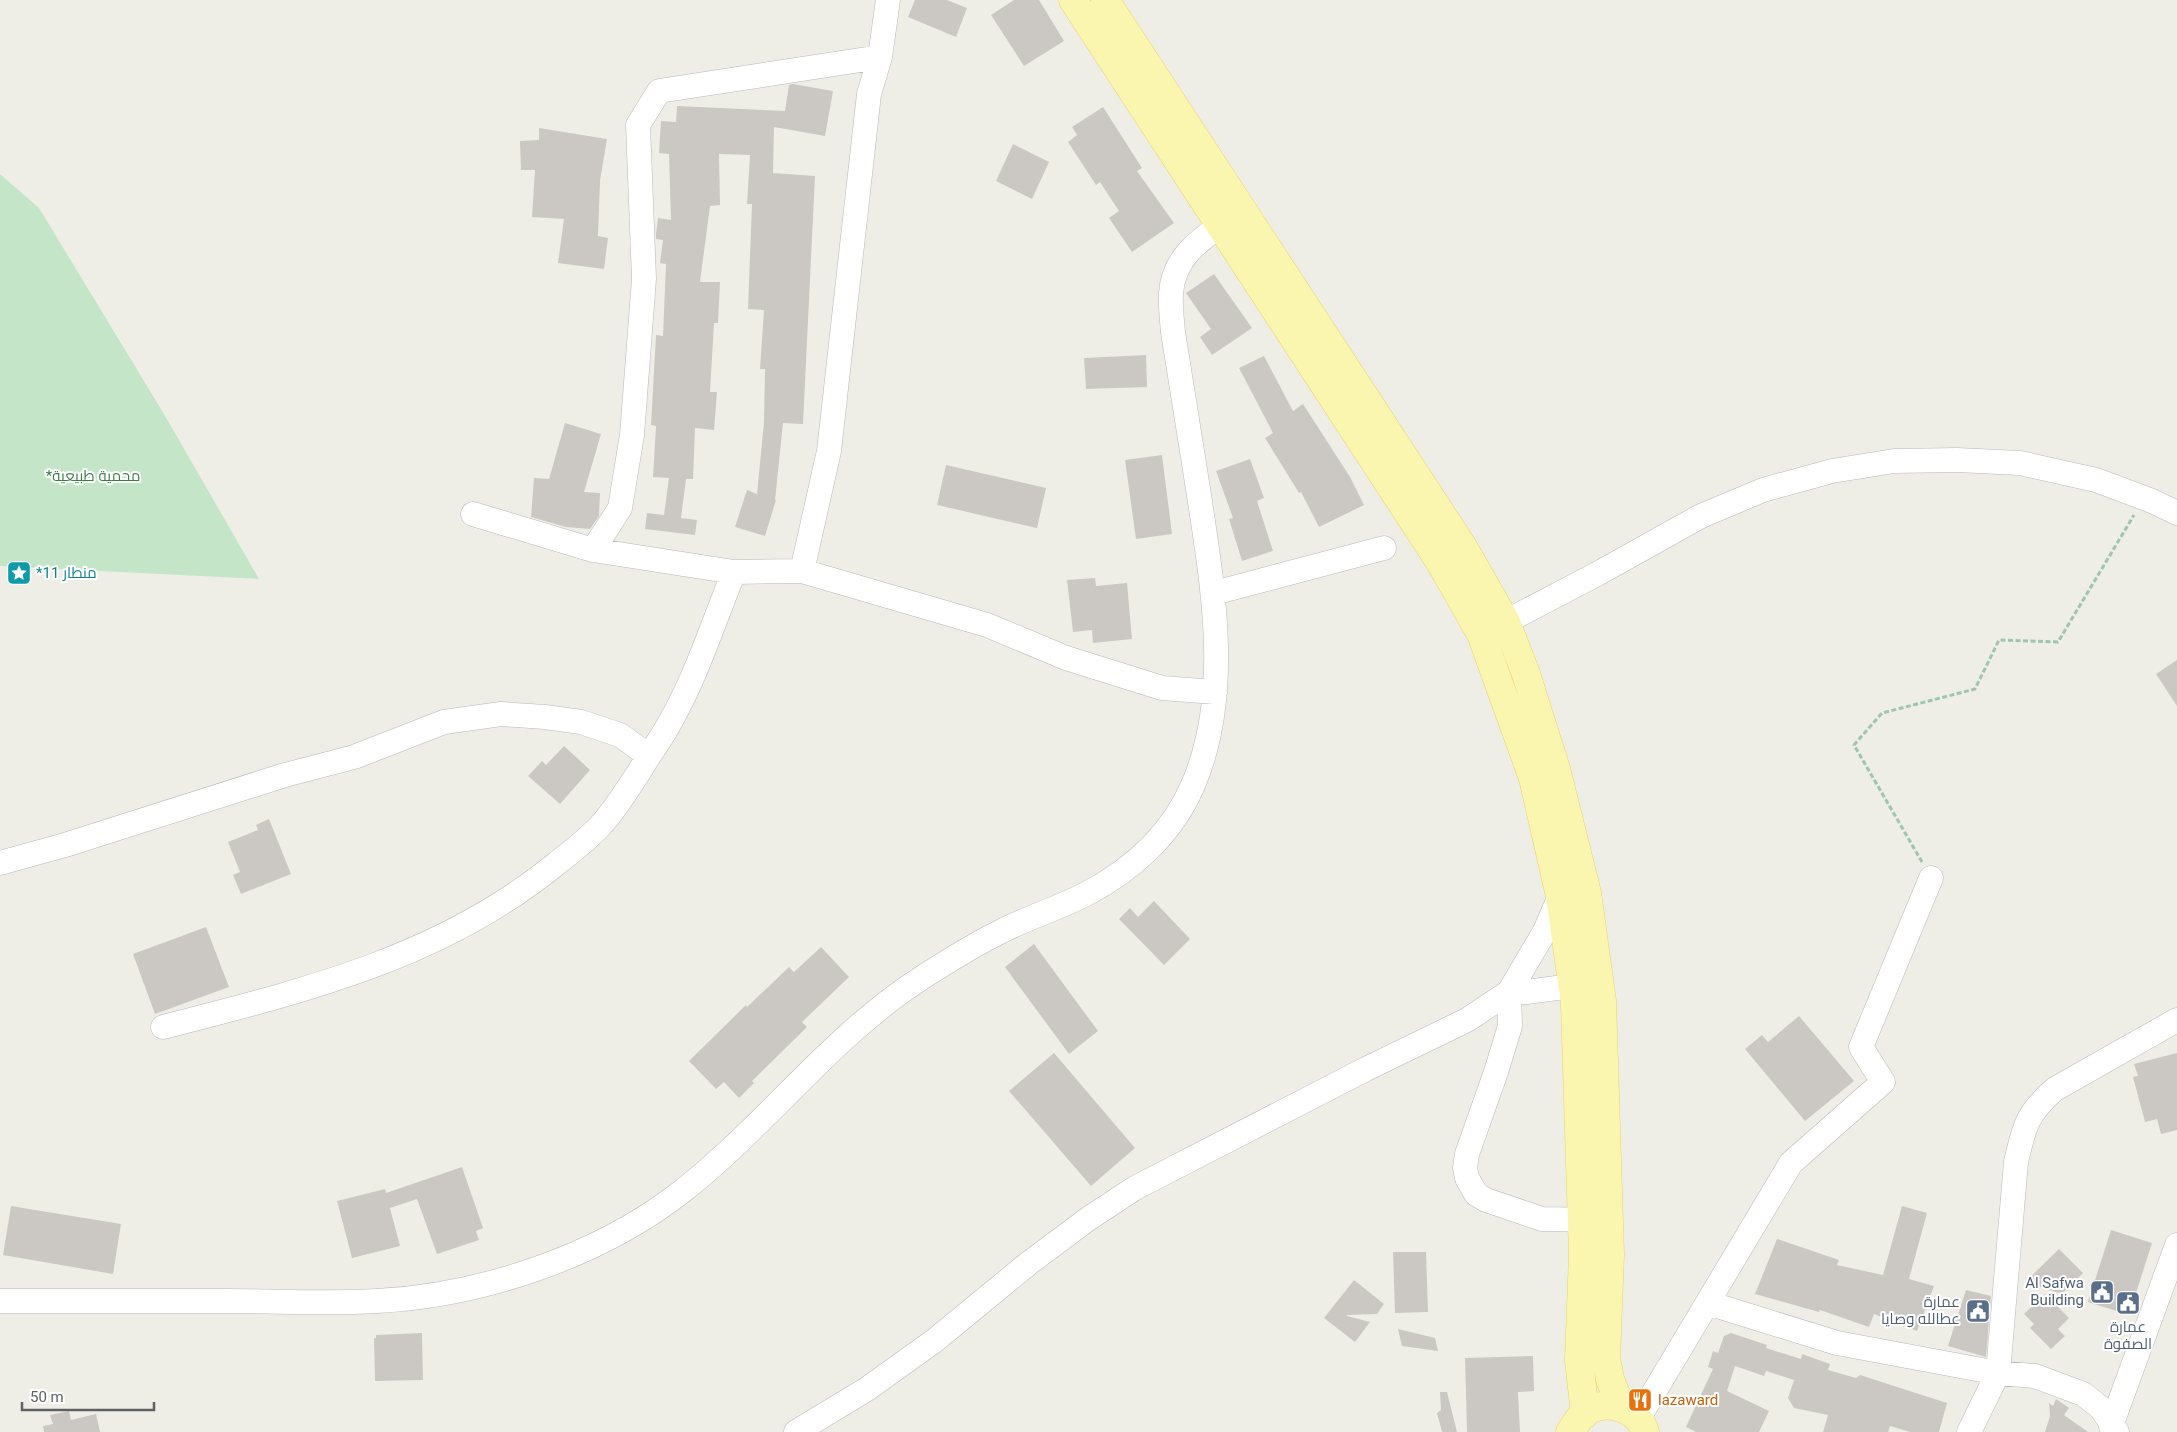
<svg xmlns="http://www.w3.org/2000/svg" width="2177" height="1432" viewBox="0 0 2177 1432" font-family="Roboto,Cairo,sans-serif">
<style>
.green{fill:#c5e5c8}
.building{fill:#cbc8c4}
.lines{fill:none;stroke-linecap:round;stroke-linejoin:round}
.minor-casing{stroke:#b6b8bc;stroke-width:25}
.major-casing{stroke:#e9d266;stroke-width:29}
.path{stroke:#9ec5ad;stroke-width:3;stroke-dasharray:5 2.5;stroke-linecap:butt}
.minor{stroke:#fff;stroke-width:24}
.major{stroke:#faf6b0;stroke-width:28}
.labels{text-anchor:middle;stroke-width:4;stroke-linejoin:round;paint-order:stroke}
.park-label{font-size:15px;fill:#3a8045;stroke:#fff}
.culture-label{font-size:15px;fill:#0d838f;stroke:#fff;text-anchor:start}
.service-label{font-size:15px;fill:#4e5e75;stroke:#fff;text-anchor:end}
.food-label{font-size:15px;fill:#c56008;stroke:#fff;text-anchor:start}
</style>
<rect width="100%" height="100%" fill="#efeee6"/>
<path class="green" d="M0,174L39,208L164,414L259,579L0,566Z"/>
<path class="building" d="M915,0H947L967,8L956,37L908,17Z
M1014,0H1039L1064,41L1024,66L991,15Z
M793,84L833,91L825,136L774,127L773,173L815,176L803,424L783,423L775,500H776L765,536L735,527L747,490L757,494L764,422L765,369H760L764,310L748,309L752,204H747L750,155L719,154L720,205L710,206L700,282H720L718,323H714L710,392H717L714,430L695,428L693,479H686L681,518L697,520L695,535L645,529L647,513L664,515L669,478L653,477L656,426L651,425L656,335L663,336L666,264L660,263L663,240L656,239V234L658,218L671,220L669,154L659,153L661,121L676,122L677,106L785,111L789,85Z
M1103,107L1142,168L1137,171L1174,223L1132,252L1109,218L1119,211L1100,182L1096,185L1068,142L1077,135L1072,127Z
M539,128L607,139L600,181L598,236L608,238L604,269L558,263L564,219L532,217L535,170H521L520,141L539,140Z
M1013,144L1049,162L1032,199L996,181Z
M1214,274L1252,328L1212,355L1200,337L1211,329L1186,293Z
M1146,355L1147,387L1086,389L1084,358Z
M1264,356L1293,411L1303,404L1350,477L1364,505L1319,527L1301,492L1299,493L1265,438L1273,433L1239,368Z
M565,423L601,434L584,492L600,493L599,516L590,529L566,527L531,517L534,478L549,479Z
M1162,455L1172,534L1136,539L1125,460Z
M1250,459L1264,498L1257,501L1273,551L1242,561L1229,519L1233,518L1216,471Z
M946,465L1046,488L1037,528L937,505Z
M1095,578L1096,586L1127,583L1132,639L1093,643L1092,630L1073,632L1067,580Z
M2177,660V706L2156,674Z
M564,746L590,770L560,804L528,776L542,761L546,765Z
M269,819L291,874L241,894L233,875L240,872L228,842L258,830L256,825Z
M1154,901L1190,939L1164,965L1119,919L1130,908L1138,917Z
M206,927L229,987L155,1014L133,954Z
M1034,944L1098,1031L1069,1054L1005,967Z
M821,947L849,977L802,1022L807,1027L752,1081L754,1083L739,1098L724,1082L716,1089L689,1061L746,1005L747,1007L789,967L794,972Z
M1799,1016L1854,1081L1805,1121L1745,1049L1762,1035L1768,1042Z
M1054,1053L1135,1148L1091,1186L1009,1091Z
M2177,1053V1130L2161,1134L2157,1119L2145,1122L2133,1077L2138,1076L2134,1064Z
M462,1167L483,1228L476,1231L479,1240L437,1254L417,1199L390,1208L400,1246L352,1258L337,1201L385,1189L386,1193Z
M11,1206L121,1224L113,1274L3,1255Z
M1902,1206L1927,1213L1909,1279L1934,1286L1917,1331L1874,1314L1869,1327L1820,1310L1819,1312L1755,1294L1777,1239L1839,1260L1837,1265L1883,1275Z
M2111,1230L2152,1243L2129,1315L2088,1302Z
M2059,1249L2083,1273L2062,1294L2025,1282Z
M1393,1252H1426L1428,1312L1395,1313Z
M1354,1280L1384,1304L1377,1314L1347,1315V1316L1370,1322L1355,1342L1324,1318Z
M1966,1290L1991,1296L1986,1357L1948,1346Z
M2045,1294L2069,1318L2058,1329L2065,1336L2051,1349L2030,1328L2034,1324L2024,1314Z
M1398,1329L1435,1338L1438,1351L1402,1346Z
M422,1333L423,1380L375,1381L374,1338H376V1335Z
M1731,1333L1767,1345L1766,1348L1801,1359L1802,1354L1830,1364L1828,1370L1856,1378L1860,1375L1947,1403L1939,1432H1910L1890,1426L1888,1432H1823L1828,1415L1794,1408L1788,1398L1794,1380L1766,1371L1764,1376L1735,1366L1727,1391L1769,1411L1759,1432H1696L1686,1427L1713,1369L1708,1367L1713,1351L1718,1353L1724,1336Z
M1533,1356L1534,1391L1518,1392L1520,1432H1467L1465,1358Z
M1440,1392H1447L1457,1432H1442L1437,1413L1441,1410Z
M2056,1399L2069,1408L2064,1415L2088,1432H2045L2050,1416L2049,1403L2053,1406Z
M69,1411L71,1420L96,1414L100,1432H44L43,1426L53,1424L50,1415Z"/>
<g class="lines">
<defs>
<path id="minor" d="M888,0L880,57L869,94L829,451L802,571L987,625L1066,658L1162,688L1215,692
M473,514L593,550L734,572L802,571
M593,550L620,508L632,435L644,279L638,125L659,91L880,57
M1214,593L1384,548
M1490,630L1597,574L1701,516L1763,490L1832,471L1894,461L1957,460L2020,463L2096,480L2152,501L2177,513
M0,863L65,845L285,775L354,757L444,722L501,714L545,717L581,722L620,735L649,756
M1509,992L1510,1026L1496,1072L1467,1154L1465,1168L1467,1178L1476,1194L1486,1200L1542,1219L1599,1220
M1509,992H1526L1572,986
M163,1027C303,991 441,958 556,864C571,852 587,840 600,826C615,810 627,790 639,772C648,756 659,742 668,726C696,678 713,623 734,572
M0,1301C77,1301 153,1301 230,1301C278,1301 328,1304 377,1301C478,1296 594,1258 676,1196C763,1130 829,1037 923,977C948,961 975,944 1002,931C1029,917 1059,908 1086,894C1132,870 1172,834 1193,785C1232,694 1213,589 1199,495C1190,441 1182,386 1173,332C1172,319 1170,306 1171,293C1174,253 1206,236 1235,215
M1708,1303L1837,1343L1998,1373L2035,1376L2083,1394L2101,1408L2117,1432
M1638,1419L1791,1163L1883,1082L1861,1047L1931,878
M2111,1426L2177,1245
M796,1432L867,1389L934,1341L1029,1263L1088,1219L1135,1188L1366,1069L1467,1020L1509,992L1545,931L1560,896
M1969,1432L1998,1373L2016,1162C2024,1127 2027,1113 2055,1089L2177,1020"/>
<path id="major" d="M1073,0L1440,562L1481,634L1533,778L1560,896L1575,1003L1583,1255L1579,1360L1585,1414
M1105,0L1463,547L1506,622L1526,674L1556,769L1587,893L1602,1001L1610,1255L1606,1358L1610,1379L1621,1408
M1570,1432C1576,1423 1581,1414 1591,1409C1611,1400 1639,1410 1645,1432"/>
</defs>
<use href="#minor" class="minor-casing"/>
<use href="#major" class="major-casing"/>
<path class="path" d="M1922,862L1854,745L1882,713L1975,689L1999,640L2058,642L2134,515"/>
<use href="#minor" class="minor"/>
<use href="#major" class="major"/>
</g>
<defs>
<symbol id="sight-square" viewBox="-11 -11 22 22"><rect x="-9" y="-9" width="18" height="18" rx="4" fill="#0f9aa8" stroke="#fff"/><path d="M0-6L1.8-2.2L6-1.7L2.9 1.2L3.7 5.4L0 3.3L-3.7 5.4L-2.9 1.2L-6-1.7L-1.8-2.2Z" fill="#fff"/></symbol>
<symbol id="civic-square" viewBox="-11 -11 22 22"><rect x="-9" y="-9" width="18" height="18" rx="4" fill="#5c6f8a" stroke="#fff"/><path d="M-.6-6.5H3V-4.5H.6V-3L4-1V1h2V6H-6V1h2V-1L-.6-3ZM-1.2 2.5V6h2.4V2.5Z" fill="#fff"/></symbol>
<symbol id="restaurant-square" viewBox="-11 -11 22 22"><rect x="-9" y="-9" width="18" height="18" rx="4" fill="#e8710a" stroke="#fff"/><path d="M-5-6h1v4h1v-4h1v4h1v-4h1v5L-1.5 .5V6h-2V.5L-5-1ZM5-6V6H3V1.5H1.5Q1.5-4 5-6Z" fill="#fff"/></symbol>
</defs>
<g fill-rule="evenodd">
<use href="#sight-square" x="5" y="559" width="28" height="28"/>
<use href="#civic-square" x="2088" y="1278" width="28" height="28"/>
<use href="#civic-square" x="2114" y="1289" width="28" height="28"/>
<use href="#civic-square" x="1964" y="1297" width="28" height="28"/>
<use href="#restaurant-square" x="1626" y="1386" width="28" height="28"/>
</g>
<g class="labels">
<g class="park-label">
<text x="93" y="481">*محمية طبيعية</text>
</g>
<g class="culture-label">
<text x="36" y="578">*منطار 11</text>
</g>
<g class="service-label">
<text x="2084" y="1288">Al Safwa<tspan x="2084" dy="17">Building</tspan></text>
<text x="1960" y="1307">عمارة<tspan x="1960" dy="17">عطالله وصايا</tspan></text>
<text x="2128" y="1332" text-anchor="middle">عمارة<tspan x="2128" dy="17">الصفوة</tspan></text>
</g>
<g class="food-label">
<text x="1658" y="1405">lazaward</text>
</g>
</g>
<path d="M22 1402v8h132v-8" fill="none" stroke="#5e6066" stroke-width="2.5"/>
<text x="30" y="1402" font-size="15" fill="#5e6066" stroke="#ffffff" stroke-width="4" paint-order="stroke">50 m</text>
</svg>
